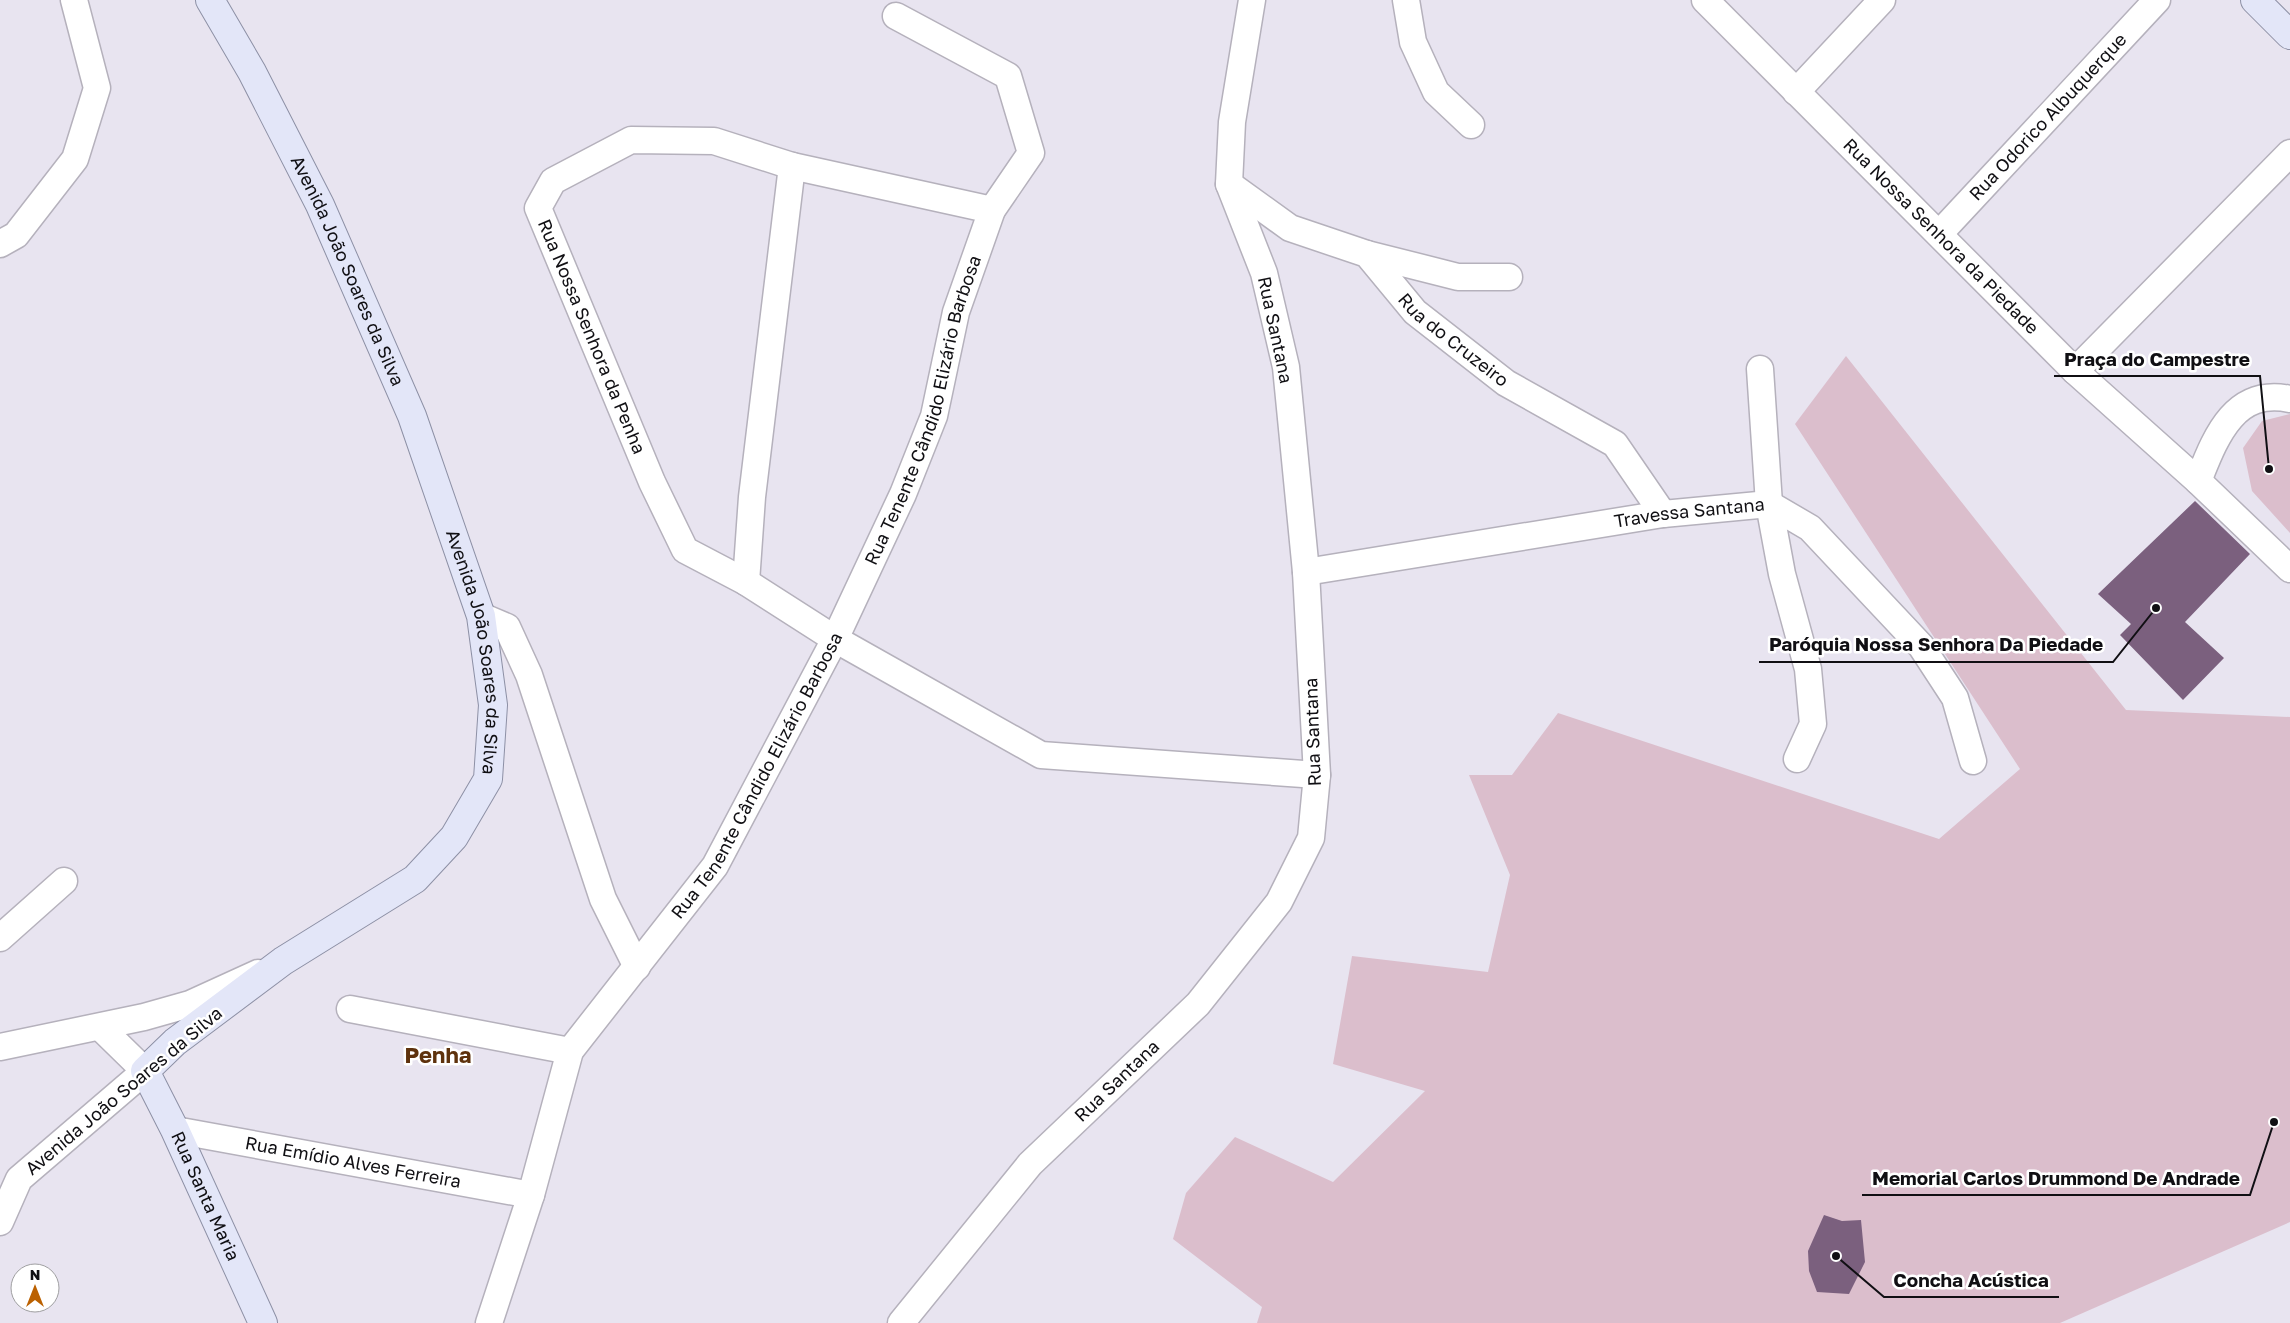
<svg xmlns="http://www.w3.org/2000/svg" width="2290" height="1323" viewBox="0 0 2290 1323" font-family="'Golos Text',sans-serif">
<style>
.green{fill:#dbbecc}
.building{fill:#7b607e}
.lines{fill:none;stroke-linecap:round;stroke-linejoin:round}
.minor-casing{stroke:#b5b1bc;stroke-width:29}
.major-casing{stroke:#8d90a5;stroke-width:30}
.minor{stroke:#fff;stroke-width:26}
.major{stroke:#e3e6f8;stroke-width:28}
.labels{text-anchor:middle;stroke-width:5;stroke-linejoin:round;paint-order:stroke}
.street-label{font-size:18px;fill:#100f13;stroke:#fff}
.district-label{font-size:22px;font-weight:bold;fill:#5e320d;stroke:#fff}
.leader{fill:none;stroke:#100f13;stroke-width:2}
.callout-dot{fill:#100f13;stroke:#fff;stroke-width:2}
.callout-label{font-size:19px;text-anchor:middle;font-weight:bold;fill:#100f13;stroke:#fff;stroke-width:5;stroke-linejoin:round;paint-order:stroke}
</style>
<rect width="100%" height="100%" fill="#e8e4f0"/>
<path class="green" d="M1846,356L2126,710L2290,717V1222L2060,1323H1257L1262,1307L1173,1239L1186,1193L1235,1137L1333,1182L1425,1091L1333,1064L1352,956L1488,972L1510,875L1469,775H1512L1558,713L1939,839L2020,769L1795,424Z
M2290,414V533L2252,491L2243,448L2262,421Z"/>
<path class="building" d="M2195,501L2250,554L2185,622L2224,658L2183,700L2120,635L2131,624L2098,594Z
M1824,1215L1842,1221L1861,1220L1865,1262L1849,1294L1817,1292L1809,1271L1808,1251Z"/>
<g class="lines">
<defs>
<g id="minor">
<path d="M1406,0L1413,42L1436,92L1471,125"/>
<path id="s1" d="M1705,0L2075,371L2198,481L2290,569"/>
<path d="M1796,92L1882,0"/>
<path id="s2" d="M1229,184L1290,228L1367,254L1415,312L1506,383L1615,444L1663,514"/>
<path id="s3" d="M992,210L792,166L714,141L631,140L553,181L538,208L652,482L685,550L746,582L835,639L1041,755L1317,775"/>
<path id="s4" d="M1939,234L2157,0"/>
<path d="M0,244L16,235L75,159L97,88L74,0"/>
<path d="M1367,254L1458,277H1509"/>
<path d="M1760,369L1769,504L1782,574L1808,669L1813,724L1797,759"/>
<path d="M2075,371L2290,153"/>
<path d="M2198,481C2215,439 2233,387 2290,399"/>
<path id="s5" d="M1306,572L1663,514L1769,504L1810,528L1921,646L1955,698L1973,761"/>
<path d="M746,582L752,497L792,166"/>
<path d="M481,616L507,627L529,675L603,899L637,967"/>
<path d="M0,938L64,881"/>
<path d="M350,1009L570,1051"/>
<path d="M0,1047L144,1017L190,1004L258,973"/>
<path id="s6" d="M175,1130L531,1195"/>
<path d="M0,1222L19,1179L145,1071L100,1027"/>
<path id="s7" d="M489,1323L531,1195L570,1051L715,866L835,639L903,494L934,416L956,312L992,210L1031,153L1008,76L896,16"/>
<path id="s8" d="M901,1323L1030,1164L1198,1004L1279,902L1311,838L1317,775L1306,572L1286,367L1264,273L1229,184L1232,122L1252,0"/>
</g>
<g id="major">
<path id="s9" d="M210,0L252,72L320,205L412,416L481,616L493,705L488,779L454,837L415,879L283,961L175,1042L145,1071L175,1130L263,1323"/>
<path d="M2255,0L2290,35"/>
</g>
</defs>
<use href="#minor" class="minor-casing"/>
<use href="#major" class="major-casing"/>
<use href="#minor" class="minor"/>
<use href="#major" class="major"/>
</g>
<g class="labels">
<g class="street-label">
<text dy="6" stroke="none"><textPath href="#s4" startOffset="160">Rua Odorico Albuquerque</textPath></text>
<text dy="6" stroke="none"><textPath href="#s1" startOffset="334">Rua Nossa Senhora da Piedade</textPath></text>
<text dy="6" stroke="none"><textPath href="#s9" startOffset="304">Avenida João Soares da Silva</textPath></text>
<text transform="translate(1275 330) rotate(78)" y="6">Rua Santana</text>
<text dy="6" stroke="none"><textPath href="#s3" startOffset="628">Rua Nossa Senhora da Penha</textPath></text>
<text dy="6" stroke="none"><textPath href="#s2" startOffset="279">Rua do Cruzeiro</textPath></text>
<text dy="6" stroke="none"><textPath href="#s7" startOffset="1022">Rua Tenente Cândido Elizário Barbosa</textPath></text>
<text dy="6" stroke="none"><textPath href="#s5" startOffset="388">Travessa Santana</textPath></text>
<text dy="6" stroke="none"><textPath href="#s9" startOffset="709">Avenida João Soares da Silva</textPath></text>
<text transform="translate(1313 732) rotate(-92)" y="6">Rua Santana</text>
<text dy="6" stroke="none"><textPath href="#s7" startOffset="618">Rua Tenente Cândido Elizário Barbosa</textPath></text>
<text dy="6" stroke="none"><textPath href="#s8" startOffset="325">Rua Santana</textPath></text>
<text transform="translate(124 1091) rotate(-40)" y="6">Avenida João Soares da Silva</text>
<text dy="6" stroke="none"><textPath href="#s6" startOffset="181">Rua Emídio Alves Ferreira</textPath></text>
<text dy="6" stroke="none"><textPath href="#s9" startOffset="1434">Rua Santa Maria</textPath></text>
</g>
<g class="district-label">
<text x="438" y="1063">Penha</text>
</g>
</g>
<path class="leader" d="M2269 469L2260 376H2054M2156 608L2113 662H1759M2274 1122L2250 1195H1862M1836 1256L1884 1297H2059"/>
<g class="callout-dot">
<circle cx="2269" cy="469" r="5"/>
<circle cx="2156" cy="608" r="5"/>
<circle cx="2274" cy="1122" r="5"/>
<circle cx="1836" cy="1256" r="5"/>
</g>
<g class="callout-label">
<text x="2157" y="366">Praça do Campestre</text>
<text x="1936" y="651">Paróquia Nossa Senhora Da Piedade</text>
<text x="2056" y="1185">Memorial Carlos Drummond De Andrade</text>
<text x="1971" y="1287">Concha Acústica</text>
</g>
<g transform="translate(35 1288)"><circle r="24" fill="#ffffff" stroke="#9f9fa1"/>
<path d="M0-4L9 19L0 12L-9 19Z" fill="#bb6101"/>
<text y="-8" font-size="14" font-weight="bold" text-anchor="middle" fill="#100f13">N</text>
</g>
</svg>
